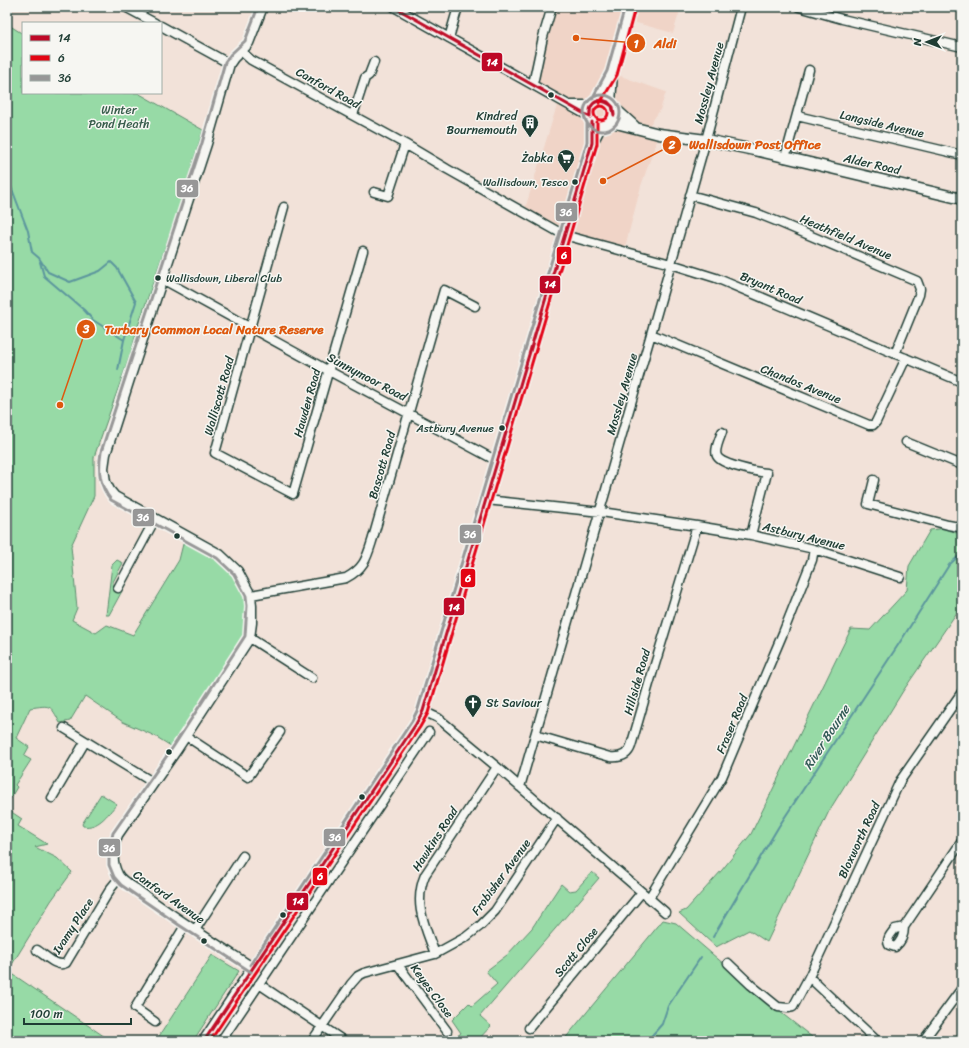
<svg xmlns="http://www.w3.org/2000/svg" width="969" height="1048" viewBox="0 0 969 1048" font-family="Sriracha,sans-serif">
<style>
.built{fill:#f0d4c7}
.green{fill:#97daa6;stroke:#5b8c6d}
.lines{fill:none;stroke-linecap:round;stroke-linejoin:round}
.stream{stroke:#5c969d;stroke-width:2}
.minor-casing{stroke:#1f3d34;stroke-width:11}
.major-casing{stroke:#1f3d34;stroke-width:13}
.minor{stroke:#f6f6f2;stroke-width:8}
.major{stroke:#f6f6f2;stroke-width:10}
.bus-1-casing{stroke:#f6f6f2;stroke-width:6}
.bus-2-casing{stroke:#f6f6f2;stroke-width:6}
.bus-3-casing{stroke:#f6f6f2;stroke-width:6}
.bus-1{stroke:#be0826;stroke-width:3}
.bus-2{stroke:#e30513;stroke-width:3}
.bus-3{stroke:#979797;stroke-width:3}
.bus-dot{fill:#1f3d34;stroke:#f6f6f2;stroke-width:1.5}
.labels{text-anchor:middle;stroke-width:3;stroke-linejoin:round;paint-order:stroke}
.bus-label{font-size:11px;fill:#1f3d34;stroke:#f6f6f2;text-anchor:end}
.street-label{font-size:12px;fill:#1f3d34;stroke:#f6f6f2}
.park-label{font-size:12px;fill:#375c4b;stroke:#f6f6f2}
.poi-label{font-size:12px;fill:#1f3d34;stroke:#f6f6f2;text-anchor:end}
.water-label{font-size:13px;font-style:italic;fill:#335b57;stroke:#f6f6f2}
.leader{fill:none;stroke:#de580e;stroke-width:1.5}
.callout-dot{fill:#de580e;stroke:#f6f6f2;stroke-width:1.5}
.mark-label{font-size:12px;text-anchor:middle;font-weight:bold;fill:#fff}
.callout-label{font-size:13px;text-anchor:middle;font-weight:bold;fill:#de580e;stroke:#f6f6f2;stroke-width:3;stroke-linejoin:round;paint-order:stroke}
.line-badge{stroke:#f6f6f2;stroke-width:1.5}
.badge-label{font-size:11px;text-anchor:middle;font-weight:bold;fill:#fff}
</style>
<rect width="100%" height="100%" fill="#f2e2d9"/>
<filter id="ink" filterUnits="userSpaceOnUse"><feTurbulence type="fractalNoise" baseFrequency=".025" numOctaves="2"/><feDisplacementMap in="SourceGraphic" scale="8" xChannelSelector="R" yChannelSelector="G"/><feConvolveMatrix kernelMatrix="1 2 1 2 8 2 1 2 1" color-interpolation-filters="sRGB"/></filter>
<g filter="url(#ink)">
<path class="built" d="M552,7H681L673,33L626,20L612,73L666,92L660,110L646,130L659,134L641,186L624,251L568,236L524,212L559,99L533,84Z"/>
<path class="green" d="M7,24L23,34V93H138L203,130L179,207L138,326L131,352L94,457V496L71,546L77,608L72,620L96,633L107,625L133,635L179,560L184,540L218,556L237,573L241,580L247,595L248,608L246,634L174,748L155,736L123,722L85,696L70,721L60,723C50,704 51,705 30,708L16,738L29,747L24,756L31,760L15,785L17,787L7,804Z
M947,528L956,533L962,531V605L903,691L829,811L767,942L749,930L716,947L679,913L686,910L722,870L751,834L851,629L870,630L907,590L909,566L930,530Z
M117,560L123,563L113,582V585L122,591L109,615H106L112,565Z
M101,794L117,804C107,815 98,829 83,826L82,824Z
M7,809L22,819L18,826L47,844L35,847L57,858L72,872L51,901L8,971L111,1041H7Z
M592,872L599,878L480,1016L491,1026L477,1041H451L461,1033L452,1020L469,1003L472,1006L497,984L486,971L507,955L532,928L561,884L569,891L576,890Z
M663,920L676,923L775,1008L817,1041H563Z
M212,955L239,971L193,1041H156Z"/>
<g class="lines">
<path class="stream" d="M7,176L28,231L32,252L39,258L48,272L70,282L100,271L111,262L117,268L136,302L124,340L118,370
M40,262L44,276L84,310L93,320L124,340
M713,937L779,826L902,639L949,565L962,553
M647,1041L662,1024L668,1006L701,957"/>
<defs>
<path id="minor" d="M125,7L155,23
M394,7L590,117
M799,7L842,19L962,47
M161,26L230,64
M449,38L458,7
M241,51L251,60L264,67L405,144L447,169L564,235L671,264L716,278L962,382
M533,84L543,37L552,7
M570,105H592
M353,115L365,78L369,75L374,62
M797,116L962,155
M785,158L809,70
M374,192L388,196L405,144
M690,195L756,213L776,221L917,281L920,289L919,295L895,354
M284,207L215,453L293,494L363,251
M162,279L329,371L497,461
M651,334L869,425H873L876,422L906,358
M722,432C720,438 714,450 717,456C721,465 758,472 767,473L751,535
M906,442L962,465
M874,480L868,504L948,525L959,527L962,526
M486,500L601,512L697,526L751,535L814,549L900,577
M118,588L155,519
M251,595L346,578C365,568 367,557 373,538L444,290L475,306
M250,638L312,678
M423,711L438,718L497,767L665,912
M64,728L154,783
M535,735L610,757C620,758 628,755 631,746L649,684L697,526
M186,736L248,777L280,732
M520,787L651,334L706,140L741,7
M52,798L85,742
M649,898L722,777L783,633L812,560L814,549
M904,927L895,929C891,934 886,939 889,945L895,947C901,942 904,935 904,927L962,841
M195,930L243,856
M37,950C45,955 57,968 66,963L111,888L120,877
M435,954C425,926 413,904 425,875L497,767
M728,963L751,985L778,1007L788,1008L793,1007L809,977L900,781L962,692
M398,965L447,1031
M254,968C215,943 176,919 139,891C133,886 121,881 118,874C111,861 113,848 118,835L177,750L250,638L252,623V606L251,595L238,571L220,554L115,496L110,490L106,482L104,468L106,454L130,379L207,144L230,64C236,53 243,52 249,43L263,7
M809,977L877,1041
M259,984L344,1041
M155,1022L135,1008L186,924
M529,1028L642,892
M221,1041L429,732
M312,1041L351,984L358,976L364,973L435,954L466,937L480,926L495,911L557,818
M923,1041L962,988"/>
<path id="major" d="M589 113a13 13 0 1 1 26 0a13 13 0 1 1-26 0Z
M596,101L610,77
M610,103L612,73L630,7
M612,106L634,126
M604,125L615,123L620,124L659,134L706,140L759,151L962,199
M204,1041L416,724L423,711L570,213L592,143L601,125"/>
</defs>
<use href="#minor" class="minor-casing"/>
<use href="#major" class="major-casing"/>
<use href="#minor" class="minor"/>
<use href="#major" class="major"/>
<defs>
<path id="bus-1" d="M394,7L590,117
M590,115C589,107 593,101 602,100L608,102L613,107L614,115
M590,115C589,100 601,98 612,106L614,115
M204,1041L416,724L423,711L592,143V122"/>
<path id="bus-2" d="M600,103L617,75L635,8
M594 113a7 7 0 1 1 14 0a7 7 0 1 1-14 0Z
M210,1041L420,727L428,713L597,144V122"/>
<path id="bus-3" d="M584 113a18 18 0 1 1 36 0a18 18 0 1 1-36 0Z
M592,99L607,71L625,7
M250,965L412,721L418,709L587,142V122
M251,972L179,925L121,885L114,877L109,865V849L113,833L173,747L245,636L247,606L246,596L234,574L217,558L111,500C99,485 98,471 101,452L202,143L225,62L231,54L245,41L258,7"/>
</defs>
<use href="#bus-1" class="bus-1-casing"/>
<use href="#bus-2" class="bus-2-casing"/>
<use href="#bus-3" class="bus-3-casing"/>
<use href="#bus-1" class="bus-1"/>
<use href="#bus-2" class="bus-2"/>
<use href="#bus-3" class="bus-3"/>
</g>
</g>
<defs>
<symbol id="building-pin" viewBox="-11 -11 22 30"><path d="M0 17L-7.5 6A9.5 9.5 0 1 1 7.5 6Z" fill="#1f3d34" stroke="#f6f6f2"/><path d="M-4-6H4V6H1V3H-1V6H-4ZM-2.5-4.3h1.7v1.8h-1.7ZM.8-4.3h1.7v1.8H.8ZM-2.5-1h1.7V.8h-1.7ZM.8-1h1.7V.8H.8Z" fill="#fff"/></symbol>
<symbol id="supermarket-pin" viewBox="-11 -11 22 30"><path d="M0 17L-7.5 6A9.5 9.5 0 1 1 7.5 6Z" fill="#1f3d34" stroke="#f6f6f2"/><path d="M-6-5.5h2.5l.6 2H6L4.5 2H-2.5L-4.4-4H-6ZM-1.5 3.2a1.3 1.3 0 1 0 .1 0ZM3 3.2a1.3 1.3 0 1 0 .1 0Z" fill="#fff"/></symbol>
<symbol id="church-pin" viewBox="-11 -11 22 30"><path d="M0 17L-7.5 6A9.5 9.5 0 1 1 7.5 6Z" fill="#1f3d34" stroke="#f6f6f2"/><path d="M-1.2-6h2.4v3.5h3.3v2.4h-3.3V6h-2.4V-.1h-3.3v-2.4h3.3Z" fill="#fff"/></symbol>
</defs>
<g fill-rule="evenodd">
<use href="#building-pin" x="520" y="113" width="20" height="27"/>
<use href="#supermarket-pin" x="556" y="148" width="20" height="27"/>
<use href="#church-pin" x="463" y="693" width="20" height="27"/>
</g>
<g class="bus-dot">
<circle cx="551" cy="95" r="3.5"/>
<circle cx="575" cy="182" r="3.5"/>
<circle cx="158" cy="278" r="3.5"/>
<circle cx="502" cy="428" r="3.5"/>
<circle cx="177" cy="536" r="3.5"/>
<circle cx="169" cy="752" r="3.5"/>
<circle cx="362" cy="797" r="3.5"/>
<circle cx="283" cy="915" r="3.5"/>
<circle cx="204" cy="941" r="3.5"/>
</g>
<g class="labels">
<g class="bus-label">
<text x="568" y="186">Wallisdown, Tesco</text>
<text x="166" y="282" text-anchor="start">Wallisdown, Liberal Club</text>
<text x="494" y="432">Astbury Avenue</text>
</g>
<g class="street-label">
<text transform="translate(709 83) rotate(-75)" y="4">Mossley Avenue</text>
<text transform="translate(328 88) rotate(29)" y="4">Canford Road</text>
<text transform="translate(882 124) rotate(13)" y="4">Langside Avenue</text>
<text transform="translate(872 164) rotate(13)" y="4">Alder Road</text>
<text transform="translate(846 237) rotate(23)" y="4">Heathfield Avenue</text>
<text transform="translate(771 288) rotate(23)" y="4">Bryant Road</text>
<text transform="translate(367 377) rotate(28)" y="4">Sunnymoor Road</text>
<text transform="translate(801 384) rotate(22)" y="4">Chandos Avenue</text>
<text transform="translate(622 394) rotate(-74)" y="4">Mossley Avenue</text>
<text transform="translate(219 396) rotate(-74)" y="4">Walliscott Road</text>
<text transform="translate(307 403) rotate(-74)" y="4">Hawden Road</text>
<text transform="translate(382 465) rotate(-74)" y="4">Bascott Road</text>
<text transform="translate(804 536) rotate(14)" y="4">Astbury Avenue</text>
<text transform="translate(637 682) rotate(-74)" y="4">Hillside Road</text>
<text transform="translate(732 724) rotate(-67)" y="4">Fraser Road</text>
<text transform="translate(435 839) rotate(-57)" y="4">Hawkins Road</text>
<text transform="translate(859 840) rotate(-65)" y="4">Bloxworth Road</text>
<text transform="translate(501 877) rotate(-54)" y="4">Frobisher Avenue</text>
<text transform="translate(169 897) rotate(35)" y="4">Canford Avenue</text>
<text transform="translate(73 926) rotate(-57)" y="4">Ivamy Place</text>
<text transform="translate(576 952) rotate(-50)" y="4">Scott Close</text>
<text transform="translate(432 991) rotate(54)" y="4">Keyes Close</text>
</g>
<g class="park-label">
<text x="119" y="114">Winter<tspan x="119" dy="14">Pond Heath</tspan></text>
</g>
<g class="poi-label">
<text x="517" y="120">Kindred<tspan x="517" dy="14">Bournemouth</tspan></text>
<text x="553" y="162">Żabka</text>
<text x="486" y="707" text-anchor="start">St Saviour</text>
</g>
<g class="water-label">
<text transform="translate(826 737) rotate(-57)" y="5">River Bourne</text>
</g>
</g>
<path class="leader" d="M576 38L636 43M603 181L672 145M60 405L86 329"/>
<g class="callout-dot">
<circle cx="576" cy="38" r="4"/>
<circle cx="603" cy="181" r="4"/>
<circle cx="60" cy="405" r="4"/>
<circle cx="636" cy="43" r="10"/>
<circle cx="672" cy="145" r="10"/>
<circle cx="86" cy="329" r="10"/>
</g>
<g class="mark-label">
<text x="636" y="48">1</text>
<text x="672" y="149">2</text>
<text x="86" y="333">3</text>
</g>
<g class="callout-label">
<text x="665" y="48">Aldi</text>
<text x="755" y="149">Wallisdown Post Office</text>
<text x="214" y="334">Turbary Common Local Nature Reserve</text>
</g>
<g class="line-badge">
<rect x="481" y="52" width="22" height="20" rx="4" fill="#be0826"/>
<rect x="176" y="179" width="23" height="19" rx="4" fill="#979797"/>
<rect x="555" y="202" width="23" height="20" rx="4" fill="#979797"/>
<rect x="556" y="246" width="16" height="19" rx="4" fill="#e30513"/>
<rect x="539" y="275" width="22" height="19" rx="4" fill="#be0826"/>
<rect x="132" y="508" width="23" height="19" rx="4" fill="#979797"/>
<rect x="459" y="524" width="23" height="20" rx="4" fill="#979797"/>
<rect x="460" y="568" width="16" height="20" rx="4" fill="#e30513"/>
<rect x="443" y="597" width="22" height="19" rx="4" fill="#be0826"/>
<rect x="323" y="828" width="23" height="19" rx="4" fill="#979797"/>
<rect x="98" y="838" width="23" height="19" rx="4" fill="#979797"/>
<rect x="312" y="867" width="16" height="19" rx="4" fill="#e30513"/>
<rect x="286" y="892" width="23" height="19" rx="4" fill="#be0826"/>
</g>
<g class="badge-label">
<text x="492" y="66">14</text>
<text x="187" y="192">36</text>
<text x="566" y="216">36</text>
<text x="564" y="259">6</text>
<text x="550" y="288">14</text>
<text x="143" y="521">36</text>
<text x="470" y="538">36</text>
<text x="468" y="582">6</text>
<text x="454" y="611">14</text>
<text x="335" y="841">36</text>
<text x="109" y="852">36</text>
<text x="320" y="880">6</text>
<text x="298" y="905">14</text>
</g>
<rect width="969" height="1048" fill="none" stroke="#f6f6f2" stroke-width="24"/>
<rect x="12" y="12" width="945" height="1024" fill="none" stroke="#1f3d34" stroke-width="1.5" filter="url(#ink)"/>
<rect x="22" y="22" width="140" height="72" fill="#f6f6f2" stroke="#a0aca6"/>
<rect x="30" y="35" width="20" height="6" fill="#be0826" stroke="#a0aca6"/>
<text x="58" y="42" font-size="12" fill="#1f3d34">14</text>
<rect x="30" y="55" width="20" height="6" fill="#e30513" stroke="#a0aca6"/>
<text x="58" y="62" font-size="12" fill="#1f3d34">6</text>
<rect x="30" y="75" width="20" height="6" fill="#979797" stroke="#a0aca6"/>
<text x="58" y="82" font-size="12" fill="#1f3d34">36</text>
<g transform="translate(927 42) rotate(270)" stroke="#f6f6f2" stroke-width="3" paint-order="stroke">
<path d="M0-3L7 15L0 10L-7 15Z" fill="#1f3d34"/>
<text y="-6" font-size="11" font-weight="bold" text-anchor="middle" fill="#1f3d34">N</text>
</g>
<path d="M24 1018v6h107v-6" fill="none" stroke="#1f3d34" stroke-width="2"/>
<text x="30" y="1018" font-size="12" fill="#1f3d34" stroke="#f6f6f2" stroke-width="3" paint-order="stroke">100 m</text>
</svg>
